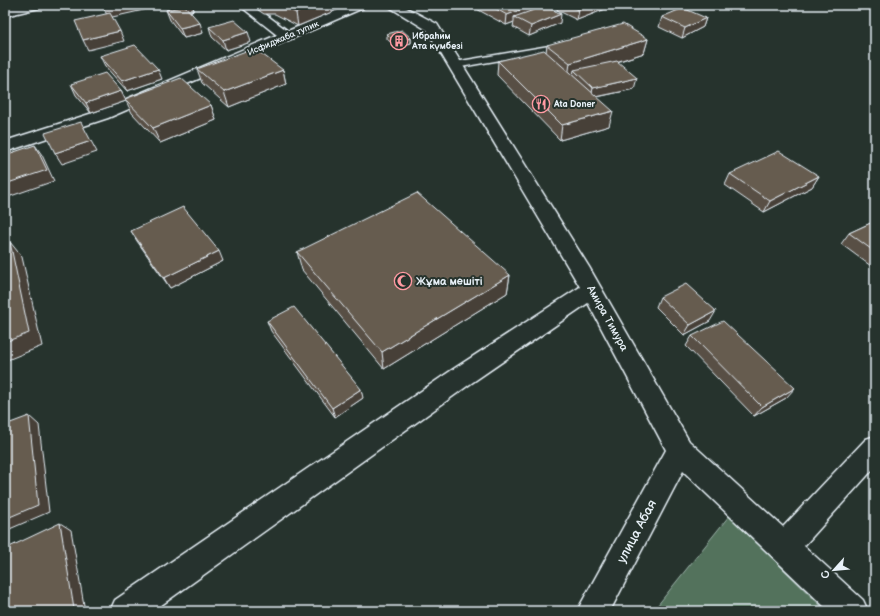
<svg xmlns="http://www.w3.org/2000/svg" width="880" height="616" viewBox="0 0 880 616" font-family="'Balsamiq Sans',sans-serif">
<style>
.green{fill:#52725c;stroke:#9db2aa}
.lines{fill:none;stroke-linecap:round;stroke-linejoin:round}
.lane-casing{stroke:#e8f1f8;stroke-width:3}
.street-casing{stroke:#e8f1f8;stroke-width:3}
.secondary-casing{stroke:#e8f1f8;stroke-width:3}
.lane{fill:#26332d;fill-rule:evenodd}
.street{fill:#26332d;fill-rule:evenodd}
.secondary{fill:#26332d;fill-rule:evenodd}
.wall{fill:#584f45;stroke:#e8f1f8}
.shaded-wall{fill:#474038;stroke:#e8f1f8}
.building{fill:#665c50;stroke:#e8f1f8}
.labels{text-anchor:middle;stroke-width:4;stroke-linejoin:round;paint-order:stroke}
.far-poi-label{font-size:9px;font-weight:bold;fill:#e8f1f8;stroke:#26332d;text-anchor:start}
.far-street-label{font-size:9px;fill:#e8f1f8;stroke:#26332d}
.poi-label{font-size:11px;font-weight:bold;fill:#e8f1f8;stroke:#26332d;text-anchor:start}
.street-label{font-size:11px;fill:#e8f1f8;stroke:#26332d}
.near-street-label{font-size:13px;fill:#e8f1f8;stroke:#26332d}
</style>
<rect width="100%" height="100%" fill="#26332d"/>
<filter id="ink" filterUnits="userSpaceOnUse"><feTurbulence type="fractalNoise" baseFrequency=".025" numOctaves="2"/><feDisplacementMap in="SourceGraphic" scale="8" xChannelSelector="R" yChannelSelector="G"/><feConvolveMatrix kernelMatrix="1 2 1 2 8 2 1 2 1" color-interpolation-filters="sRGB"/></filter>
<g filter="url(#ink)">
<path class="green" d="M729,516L826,611H653Z"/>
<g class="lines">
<defs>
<path id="lane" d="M549,46L553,47L554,49L553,51L455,68L450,65L455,62Z"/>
<path id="street" d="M239,5H253L288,31L348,5H365L363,8L108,118L5,152V141L96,112L277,35Z
M386,5H401L437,24L589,267L689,441L783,527L866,439L875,436V467L804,546L863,600L868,611H829L683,471L610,611H577L666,450L588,303L470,384L153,611H110L115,600L452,370L580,287L427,30Z"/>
<path id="secondary" d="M19,5H41L39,8L5,16V8Z"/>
</defs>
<use href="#lane" class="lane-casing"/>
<use href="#street" class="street-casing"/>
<use href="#secondary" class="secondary-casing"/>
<use href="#lane" class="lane"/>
<use href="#street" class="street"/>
<use href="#secondary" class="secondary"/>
</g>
<path class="wall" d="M165,5H192L194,10L190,12L203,33L184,38L170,20L166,10H168Z
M251,5H338L339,9L298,26L275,14H264Z
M473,5H536L535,9L560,23L529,36L513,27L514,22L506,25L473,7Z
M558,5H613V6L577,20L557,10Z
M662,17L706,18L703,27L682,38L659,27Z
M209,27L251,42L226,50L212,37Z
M387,34L411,38V43L396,47L387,39Z
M648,39L644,53L617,62L634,89L597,97L609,126L560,140L497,75L498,61L546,52L547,45Z
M100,56L162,79L127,91L105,66Z
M197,69L283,70L286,84L229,107L202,83Z
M71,84L121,91L126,101L91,113L76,95Z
M125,99L211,105L216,120L160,143L132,113Z
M730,174L819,176L812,187L764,212L725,185Z
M875,221V269L841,244L849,233Z
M131,231L223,261L170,288L137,241Z
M297,252L510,275L507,293L384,369L302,270Z
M660,297L710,321L684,335L656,307Z
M267,321L363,398L335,417L271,331Z
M692,336L786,398L754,416L686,346Z"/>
<path class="shaded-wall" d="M118,5H156L157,7L108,18L104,8Z
M173,5H192L194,10L173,16L169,6Z
M314,5H338L339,9L298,26L296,13Z
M533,5H536L535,14L514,17V22L506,25L507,15Z
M593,5H613V6L577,20L579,10Z
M561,14L560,23L529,36L531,26Z
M706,18L703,27L682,38L685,28Z
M200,23L203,33L184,38L180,28Z
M120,31L124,41L88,50L83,40Z
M248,32L251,42L226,50L223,40Z
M411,38V43L396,47L395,42Z
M648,39L644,53L578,74L574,70L573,75L568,77L570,63Z
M158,69L162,79L127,91L122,81Z
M283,70L286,84L229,107L224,92Z
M637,78L634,89L591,98L593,88Z
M121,91L126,101L91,113L86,103Z
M211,105L216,120L160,143L153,128Z
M613,111L609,126L560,140L562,125Z
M91,141L97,152L62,164L55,153Z
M35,145L42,155L54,181L5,198V184Z
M819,176L812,187L764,212L770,201Z
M10,242L22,257L42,346L5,361V342Z
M219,251L223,261L170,288L164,278Z
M510,275L507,293L384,369L382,352Z
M716,311L710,321L684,335L690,325Z
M795,388L786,398L754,416L762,407Z
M361,389L363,398L335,417L332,408Z
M29,416L39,425L49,512L5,531V519Z
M60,523L71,530L85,611H71Z"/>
<path class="building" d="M103,5H118L104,8Z
M280,5H314L296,13Z
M489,5H533L507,15Z
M569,5H593L579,10Z
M185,6L200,23L180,28L166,10Z
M545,6L561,14L531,26L514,17Z
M683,8L706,18L685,28L662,17Z
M110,13L120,31L83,40L75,21Z
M234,20L248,32L223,40L209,27Z
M623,24L648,39L570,63L547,45Z
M402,30L411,38L395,42L387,34Z
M135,45L158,69L122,81L100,56Z
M254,48L283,70L224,92L197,69Z
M544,50L613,111L562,125L498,61Z
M617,61L637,78L593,88L574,70Z
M105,73L121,91L86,103L71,84Z
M181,78L211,105L153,128L125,99Z
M81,122L91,141L55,153L45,133Z
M35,145L47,170L5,184V155Z
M779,151L819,176L770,201L730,174Z
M417,193L510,275L382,352L297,252Z
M183,207L219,251L164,278L131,231Z
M875,221V252L849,233Z
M10,242L29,333L5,342V244Z
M686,284L716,311L690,325L660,297Z
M294,307L361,389L332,408L267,321Z
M723,321L795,388L762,407L692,336Z
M29,416L38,505L5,519V425Z
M60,523L74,609L71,611H5V549Z"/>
</g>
<defs>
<symbol id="building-ring" viewBox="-11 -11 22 22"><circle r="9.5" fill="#26332d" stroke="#ff9aa2" stroke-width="1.5"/><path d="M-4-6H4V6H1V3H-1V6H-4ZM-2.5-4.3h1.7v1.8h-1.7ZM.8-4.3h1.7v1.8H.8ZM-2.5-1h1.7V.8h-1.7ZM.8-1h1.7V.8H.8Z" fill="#ff9aa2"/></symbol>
<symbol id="restaurant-ring" viewBox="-11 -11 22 22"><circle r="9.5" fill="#26332d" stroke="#ff9aa2" stroke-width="1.5"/><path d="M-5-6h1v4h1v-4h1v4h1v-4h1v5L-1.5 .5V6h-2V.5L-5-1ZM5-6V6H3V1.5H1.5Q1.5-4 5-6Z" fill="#ff9aa2"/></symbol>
<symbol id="mosque-ring" viewBox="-11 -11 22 22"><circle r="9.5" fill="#26332d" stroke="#ff9aa2" stroke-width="1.5"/><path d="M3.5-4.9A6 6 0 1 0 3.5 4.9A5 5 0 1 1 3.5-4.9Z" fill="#ff9aa2"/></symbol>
</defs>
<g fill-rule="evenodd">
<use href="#building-ring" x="389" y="31" width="20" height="20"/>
<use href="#restaurant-ring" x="531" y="94" width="20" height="20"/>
<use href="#mosque-ring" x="393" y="271" width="20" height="20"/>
</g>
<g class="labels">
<g class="far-poi-label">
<text x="412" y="39">Ибраhим<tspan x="412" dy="10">Ата күмбезі</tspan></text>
<text x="554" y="107">Ata Doner</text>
</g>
<g class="far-street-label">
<text transform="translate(283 38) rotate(-23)" y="3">Исфиджаба тупик</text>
</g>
<g class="poi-label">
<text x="416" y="285">Жұма мешіті</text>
</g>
<g class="street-label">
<text transform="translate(608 318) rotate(61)" y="4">Амира Тимура</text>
</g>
<g class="near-street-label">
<text transform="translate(636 531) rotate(-62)" y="5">улица Абая</text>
</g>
</g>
<rect width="880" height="616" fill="none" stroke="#26332d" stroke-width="20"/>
<rect x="10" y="10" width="860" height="596" fill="none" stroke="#e8f1f8" stroke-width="1.5" filter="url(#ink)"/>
<g transform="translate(834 570) rotate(243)" stroke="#26332d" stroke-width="3" paint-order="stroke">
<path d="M0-3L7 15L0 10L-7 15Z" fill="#e8f1f8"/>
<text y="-6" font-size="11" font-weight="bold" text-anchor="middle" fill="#e8f1f8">С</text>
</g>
</svg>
